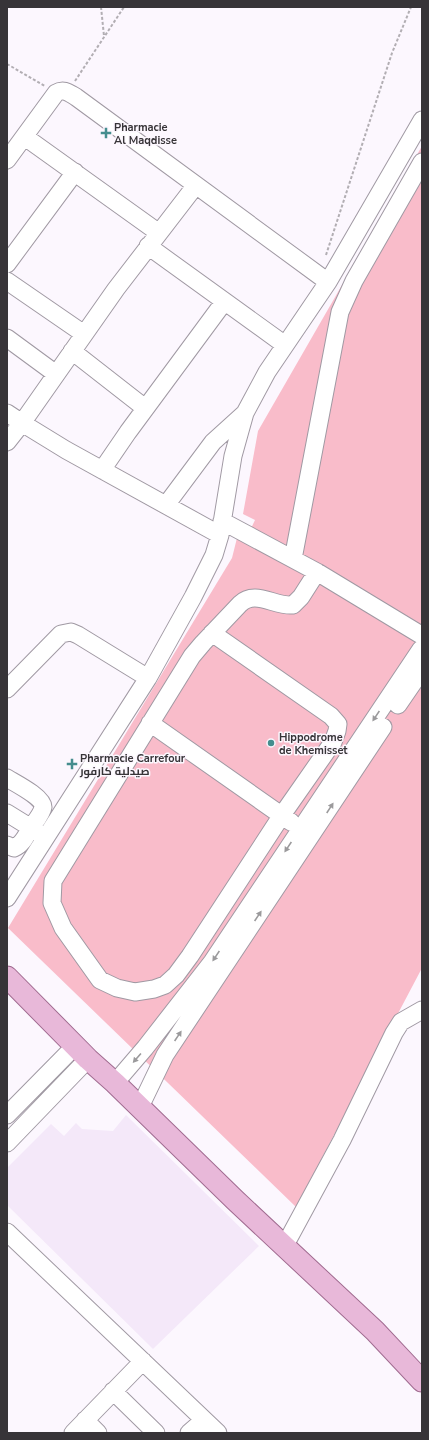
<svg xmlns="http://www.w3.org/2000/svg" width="429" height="1440" viewBox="0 0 429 1440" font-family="'Nunito Sans',Cairo,sans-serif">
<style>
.built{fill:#f4e8f9}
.green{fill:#f9bcca}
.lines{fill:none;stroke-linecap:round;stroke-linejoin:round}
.minor-casing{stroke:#a099a3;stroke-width:19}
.major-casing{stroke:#a06b90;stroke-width:23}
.path{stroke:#b2aeb3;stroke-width:2;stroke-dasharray:3 2;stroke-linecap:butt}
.minor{stroke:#fff;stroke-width:17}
.major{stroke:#e8b8d9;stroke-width:21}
.oneway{fill:#9b9a9c}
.poi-dot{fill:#458d8e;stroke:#fcf7fe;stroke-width:1.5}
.labels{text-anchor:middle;stroke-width:3;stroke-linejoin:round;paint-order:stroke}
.poi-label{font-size:11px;font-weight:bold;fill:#373438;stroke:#fcf7fe;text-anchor:start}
</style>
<rect width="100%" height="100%" fill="#fcf7fe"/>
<path class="built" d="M126,1115L259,1246L153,1349L7,1205V1168L51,1124L64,1136L76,1123L82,1129L113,1131Z"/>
<path class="green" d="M422,146V968L296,1207L8,928L232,558L237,538L246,539L255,520L243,514L258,431Z"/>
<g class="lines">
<defs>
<path id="minor" d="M25,137L159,233
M7,160L56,93C64,88 69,93 76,97L328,282
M148,246L285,345
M7,264L75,172
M7,281L84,334
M7,338L56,374
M72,351L145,408
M7,413L22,423L66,450L220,535
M7,442L22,423L116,289L196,185
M102,470L128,432L224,302
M166,505L213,442L245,413
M222,521L317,572L421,635
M293,559L340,312L354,281L422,162
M212,633L331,716L338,724L337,731L333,742L282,815L190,956L176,975L165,985L154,989L135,992L117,988L100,980L63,928L52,903L53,881L192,656L203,643L240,604C255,589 275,607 293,605L301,597L317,572
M7,689L61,634L71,632L78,635L148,678
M398,705L422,670
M150,723L291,822
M7,778C15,783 43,797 43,807C42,814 34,823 30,829C26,836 22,845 14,848L7,845
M7,813L41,834
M7,898L148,678L193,597L214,555L220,535L233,456L245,413L267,372L328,282L422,120
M115,1083L145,1048L212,962L421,649
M140,1107L165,1055L383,727
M7,1115L76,1045
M7,1143L88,1059
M7,1232L218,1433
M284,1247L342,1140L394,1033L401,1022L422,1010
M113,1391L156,1433
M85,1420L98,1433
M73,1433L143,1361
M189,1433L204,1420"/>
<path id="major" d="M7,977L88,1059L115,1083L235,1200L375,1331L422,1381"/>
</defs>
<use href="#minor" class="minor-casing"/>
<use href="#major" class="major-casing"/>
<path class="path" d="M101,7L104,36
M7,64L45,86
M75,81L124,7
M326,255L392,53L411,7"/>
<use href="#minor" class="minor"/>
<use href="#major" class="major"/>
</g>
<defs><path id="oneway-solid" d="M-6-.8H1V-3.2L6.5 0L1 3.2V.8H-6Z"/></defs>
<g class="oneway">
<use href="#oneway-solid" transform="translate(376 716) rotate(124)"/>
<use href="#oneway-solid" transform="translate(330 808) rotate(-57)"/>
<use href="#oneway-solid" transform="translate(288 847) rotate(124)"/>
<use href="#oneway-solid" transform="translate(258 916) rotate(-56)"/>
<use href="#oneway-solid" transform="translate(216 956) rotate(124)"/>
<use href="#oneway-solid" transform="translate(178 1036) rotate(-56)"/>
<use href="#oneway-solid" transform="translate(137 1058) rotate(131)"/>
</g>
<g class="poi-dot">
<path d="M104 127h4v4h4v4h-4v4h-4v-4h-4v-4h4z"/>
<circle cx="271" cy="743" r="4"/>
<path d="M70 758h4v4h4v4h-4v4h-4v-4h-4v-4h4z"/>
</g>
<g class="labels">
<g class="poi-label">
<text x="114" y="131">Pharmacie<tspan x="114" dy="13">Al Maqdisse</tspan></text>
<text x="279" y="741">Hippodrome<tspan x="279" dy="13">de Khemisset</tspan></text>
<text x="80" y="762">Pharmacie Carrefour<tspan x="80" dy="13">صيدلية كارفور</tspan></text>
</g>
</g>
<rect width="429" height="1440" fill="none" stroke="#373438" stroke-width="16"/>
</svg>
